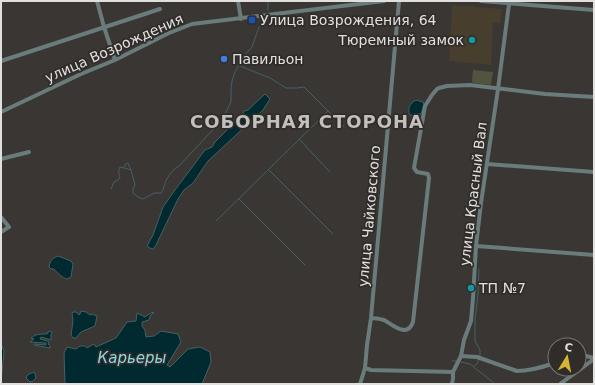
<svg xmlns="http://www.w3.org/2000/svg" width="595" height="385" viewBox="0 0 595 385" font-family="'DejaVu Sans',sans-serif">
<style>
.commercial{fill:#473e2d}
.green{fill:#525440}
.water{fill:#002a30;stroke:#446164}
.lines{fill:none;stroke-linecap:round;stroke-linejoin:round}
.stream{stroke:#446164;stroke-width:1}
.street{stroke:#6a7b7b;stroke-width:4}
.transit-dot{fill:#1a4fb4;stroke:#2f2c2a;stroke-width:1.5}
.culture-dot{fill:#0f9aa8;stroke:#2f2c2a;stroke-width:1.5}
.shop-dot{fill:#3f7fe0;stroke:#2f2c2a;stroke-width:1.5}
.labels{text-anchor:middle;stroke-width:3.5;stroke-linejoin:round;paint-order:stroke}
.poi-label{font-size:14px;fill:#e2e0de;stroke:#2f2c2a;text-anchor:start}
.street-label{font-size:14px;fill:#e2e0de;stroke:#2f2c2a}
.water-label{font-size:15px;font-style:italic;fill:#8dd7e4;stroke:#2f2c2a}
.district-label{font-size:18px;font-weight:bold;letter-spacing:1px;fill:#c3bfbc;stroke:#2f2c2a}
</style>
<rect width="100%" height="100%" fill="#3a3634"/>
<path class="commercial" d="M452,5L502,9L500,23H493L491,65L449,61Z"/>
<path class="green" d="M473,70L493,72L491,85L473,83L472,81Z"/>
<path class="water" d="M265,94L270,99L263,110L208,161L193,183L184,190L178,199L156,245L153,249L150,248L147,246L153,235L163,207L175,190L205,150L212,147L215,142L242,115L244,111L248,110Z
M416,100L423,102L424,105L421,114H418L417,116L410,115C407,109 410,103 416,100Z
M58,256L71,261L73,264L71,277L67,279C63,278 57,273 54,269H51L49,267C50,261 52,258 58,256Z
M81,311L86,312L90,315L92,314L97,316L95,326L81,332L76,338H73L71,335C72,327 74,321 72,314L73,312H76L79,315L80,314Z
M154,312L150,316L149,320L142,322V326L145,330L146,337L154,336L161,331L178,334L181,342L167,365L170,367L188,349L200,347L210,352L211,362L202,384H65L64,353L67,347L76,349L80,346H85L87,348L94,344L96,347L116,338L127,322L136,321L137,313L145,317L151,313Z
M51,331L52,333L51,335V340L41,337L40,339L47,341L49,342L48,344L50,346V348L34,345V344L46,345V343L30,342L34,339L31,338C35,334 41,334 47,334L48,332Z
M1,344L4,351L1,383Z
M34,372L35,374L36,378L33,381L30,382L27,379L26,377L29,374Z"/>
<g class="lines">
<path class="stream" d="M268,1V10
M240,66L270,78L286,88H297L304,87L344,127
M299,139L330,172
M124,167L126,164L128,163L131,170
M269,170L333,234
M111,189L114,182L118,180L120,177C119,174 118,170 120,167L128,169L131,170L135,185L133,189V193L138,197L143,199L154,193H161C164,189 164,187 165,183C168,176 172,170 179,166L222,120L231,102V89L232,81L235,72L244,56L252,47L259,27L262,24L263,20
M239,199L305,265
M216,221L328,111
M479,269L478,294L475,320V341L480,350V356
M452,361H457
M461,362L470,364L495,384
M474,366L477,364L479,359"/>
<path class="street" d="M97,1L104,27L115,60
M238,1L241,19
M481,1L594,10
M1,61L160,9
M1,112L81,74L115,60L169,33L192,24L384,1
M1,159L29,152
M487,164L594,172
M1,217L9,227L1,232
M476,246L594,255
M371,318C375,318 380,319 384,320C392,324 407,339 413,322L429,178L428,174L417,172L414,168L425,106L432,95L437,89L439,88L447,86L470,85L545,94L594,97
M461,356L477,357L517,371C530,371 543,367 555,363
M579,357L586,356L594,358
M365,368L371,370L453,372
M360,384L365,368L367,345L371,318L399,1
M452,384L453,378V372L461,356L464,340L471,321L473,298L476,246L481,203L498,89L509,4
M560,384L594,359"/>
</g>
<rect class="transit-dot" x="248" y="16" width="8" height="8" rx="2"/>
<g class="culture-dot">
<circle cx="472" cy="40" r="4"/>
<circle cx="471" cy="288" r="4"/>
</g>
<circle class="shop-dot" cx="224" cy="59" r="4"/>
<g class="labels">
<g class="poi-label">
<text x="260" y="25">Улица Возрождения, 64</text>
<text x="464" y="45" text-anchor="end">Тюремный замок</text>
<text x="232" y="64">Павильон</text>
<text x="479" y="293">ТП №7</text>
</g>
<g class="street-label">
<text transform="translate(114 48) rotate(-24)" y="5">улица Возрождения</text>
<text transform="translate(473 194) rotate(-83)" y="5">улица Красный Вал</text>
<text transform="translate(369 216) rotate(-85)" y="5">улица Чайковского</text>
</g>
<g class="water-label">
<text x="132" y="363">Карьеры</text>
</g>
<g class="district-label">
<text x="307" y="128">СОБОРНАЯ СТОРОНА</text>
</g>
</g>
<rect width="595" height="385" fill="none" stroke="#e2e0de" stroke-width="4"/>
<g transform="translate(567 357) rotate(10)"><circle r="19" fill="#2f2c2a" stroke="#777472"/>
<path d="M0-3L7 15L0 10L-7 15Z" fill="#d6b534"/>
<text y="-6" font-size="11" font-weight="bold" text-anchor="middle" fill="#e2e0de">С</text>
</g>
</svg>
